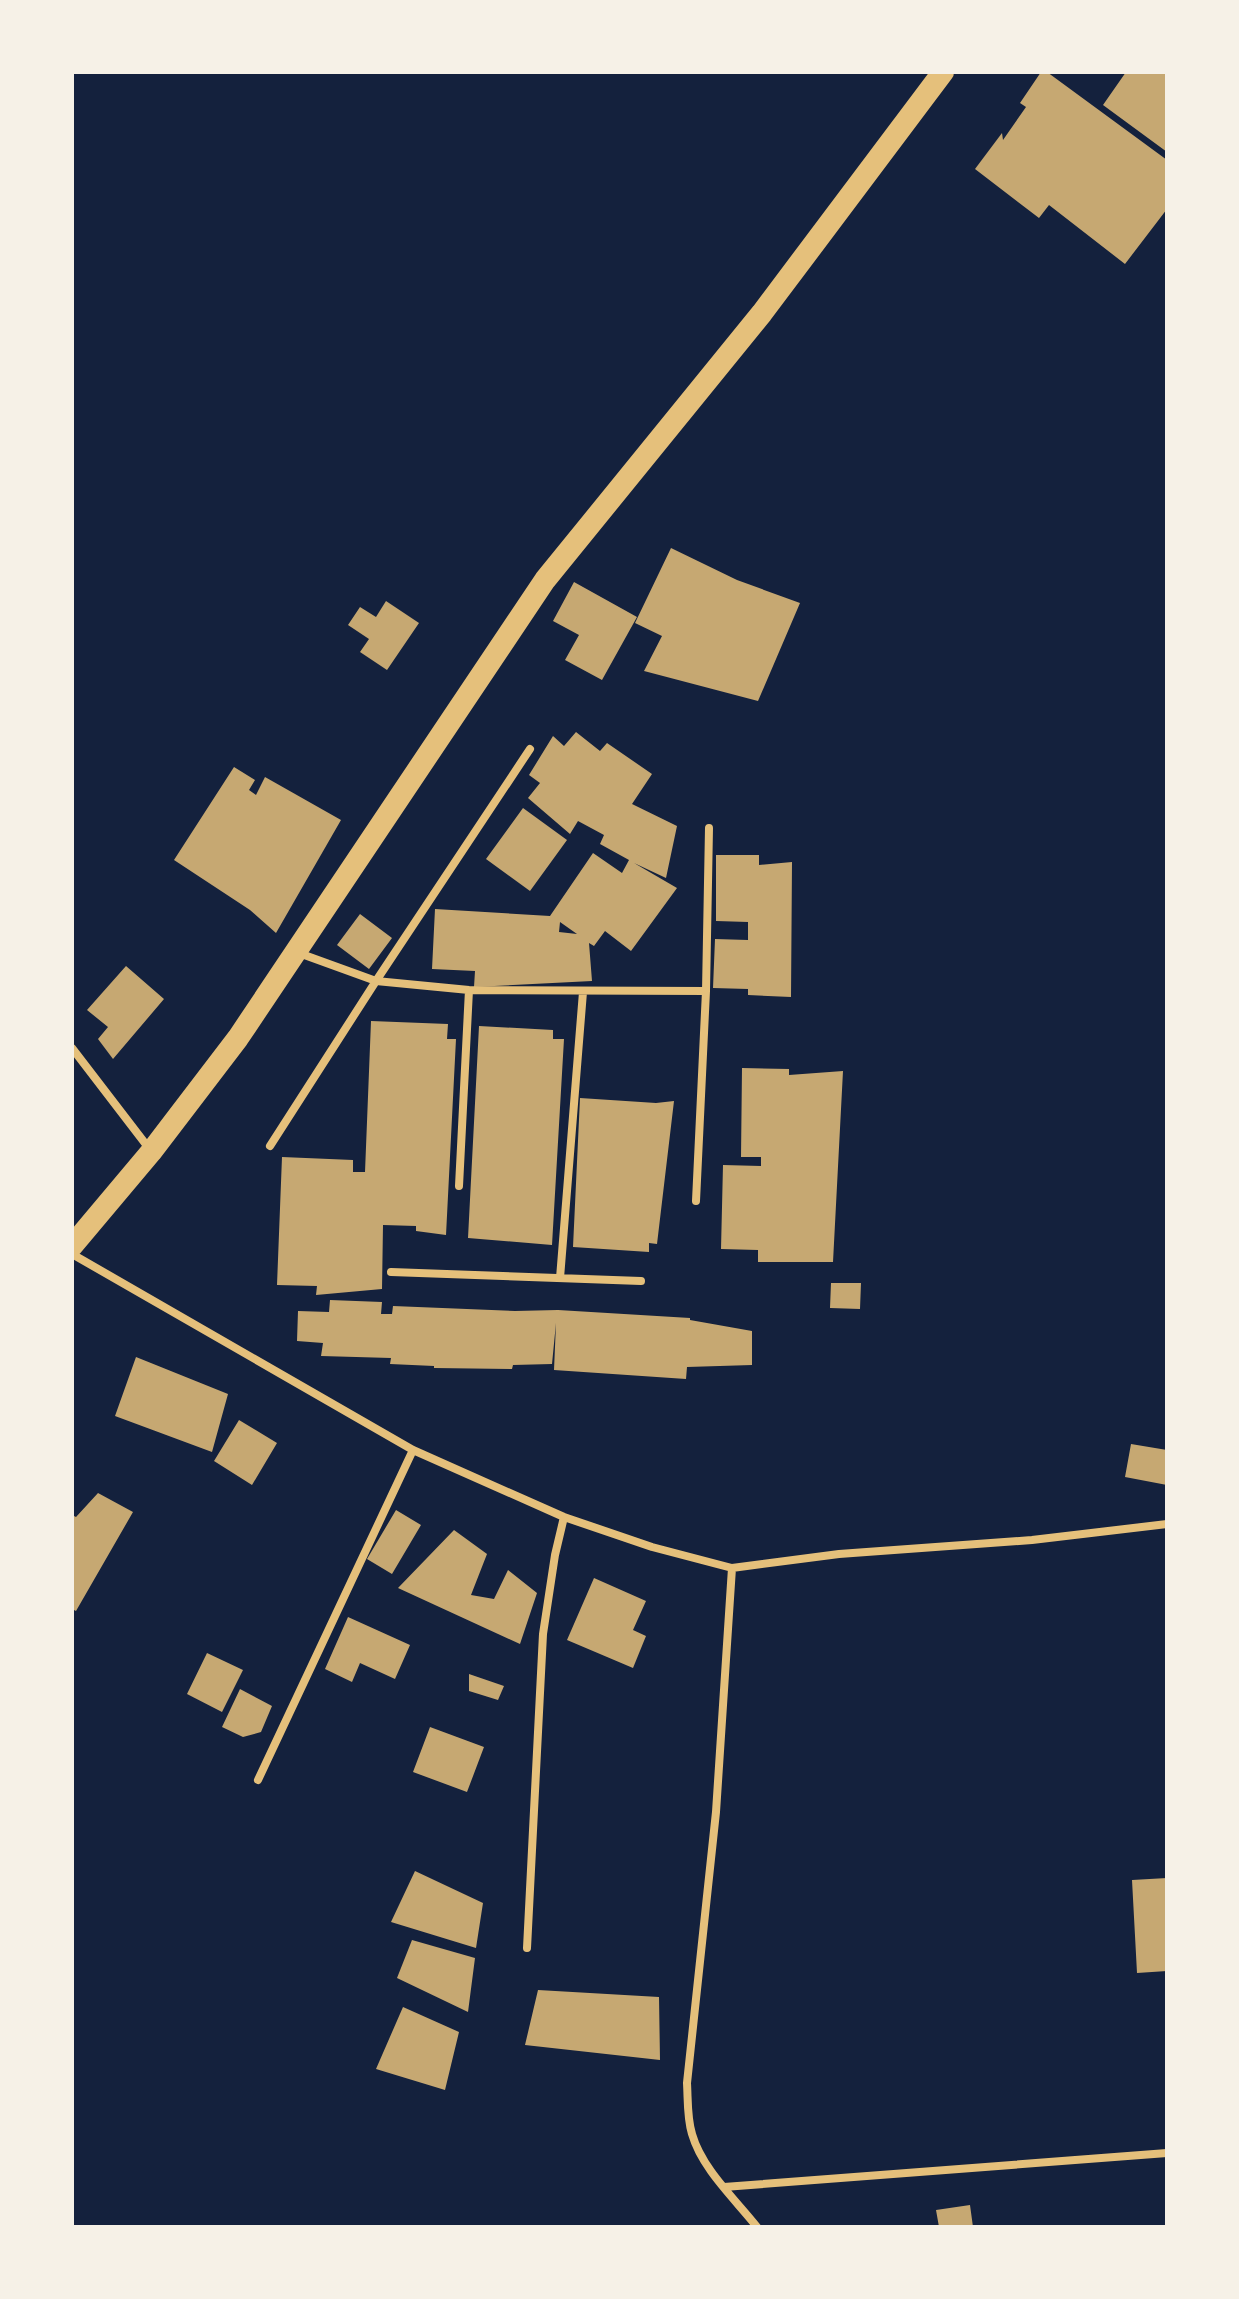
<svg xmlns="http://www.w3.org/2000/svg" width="1239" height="2299" viewBox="0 0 1239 2299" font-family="'Asap Condensed',sans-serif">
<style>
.building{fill:#c6a872;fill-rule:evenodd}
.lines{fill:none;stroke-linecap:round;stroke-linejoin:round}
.minor{stroke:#e5c07b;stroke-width:8}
.trunk{stroke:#e5c07b;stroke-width:22}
</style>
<rect width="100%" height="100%" fill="#14213d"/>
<path class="building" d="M1041,72H1047L1167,160V209L1125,264L1049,205L1039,218L975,169L1002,133L1003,140L1026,107L1020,103Z
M1126,72H1167V152L1103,105Z
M671,548L737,580L800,603L758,701L644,671L662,636L635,623Z
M574,582L637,617L602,680L565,660L579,635L553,621Z
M386,601L419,623L387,670L360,652L369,639L348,625L360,607L376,617Z
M576,732L600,751L607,743L652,774L632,804L677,826L666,878L634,863L677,888L631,951L605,931L594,946L589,943L592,981L474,987L475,971L432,969L435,909L550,916L593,853L622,873L629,860L600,844L604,835L578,821L570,834L528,798L540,783L529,775L553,736L564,746ZM560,922L577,934L559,932Z
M234,767L255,780L249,790L256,795L265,777L341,820L276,933L250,910L174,860Z
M523,808L567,840L530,891L486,859Z
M716,855H759V865L792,862L791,997L748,995V989L713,988L715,939L748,940V922L716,921Z
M360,914L392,938L369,969L337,945Z
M126,966L164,999L113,1059L98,1039L108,1027L87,1010Z
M371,1021L448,1024L447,1039H456L446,1235L416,1231V1226L383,1225L382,1289L316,1295L317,1286L277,1285L282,1157L353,1160V1172H365Z
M479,1026L553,1030V1039H564L552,1245L468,1238Z
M742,1068L789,1069V1075L843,1071L833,1262H758V1250L721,1249L723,1165L761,1166V1157H741Z
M580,1098L656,1103L674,1101L657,1244L649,1243V1252L573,1247Z
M831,1283H861L860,1309L830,1308Z
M330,1300L382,1302L381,1314H392L393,1306L515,1311L558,1310L690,1318V1320L752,1331V1365L687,1367L686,1379L554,1370L556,1323L552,1364L513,1365L512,1369L434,1368V1366L390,1364L391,1358L321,1356L323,1343L297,1341L298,1311L329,1312Z
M136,1357L228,1394L212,1452L115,1416Z
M239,1420L277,1443L252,1485L214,1461Z
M1131,1444L1167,1450V1485L1125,1477Z
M98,1493L133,1512L76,1611L72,1609V1515L76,1517Z
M396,1510L421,1525L392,1574L367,1559Z
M454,1530L487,1554L471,1595L494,1599L508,1570L537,1593L520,1644L398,1588Z
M594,1578L646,1601L633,1630L646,1636L633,1668L567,1640Z
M348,1617L410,1645L395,1679L360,1663L352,1682L325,1669Z
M207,1653L243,1670L222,1712L187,1694Z
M469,1674L504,1686L498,1700L469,1691Z
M240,1689L272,1706L261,1732L243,1737L222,1727Z
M430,1727L484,1747L467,1792L413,1772Z
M415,1871L483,1903L476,1948L391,1922Z
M1167,1878V1971L1137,1973L1132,1880Z
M412,1940L475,1958L468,2012L397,1978Z
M538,1990L659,1997L660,2060L525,2045Z
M403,2007L459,2032L445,2090L376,2069Z
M970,2205L973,2227H939L936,2210Z"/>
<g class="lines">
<path class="minor" d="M296,952L376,981L469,990L706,991L696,1201
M706,991L709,828
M72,1048L151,1151
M270,1146L376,981L530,749
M459,1186L469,990
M72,1254L413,1450L564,1517L652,1547L732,1568L839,1554L1032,1540L1167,1524
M391,1272L641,1281
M560,1278L583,992
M732,1568L716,1812L687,2083C688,2100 687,2118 692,2134C702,2169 735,2199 757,2227
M258,1780L413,1450
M527,1948L543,1634L555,1555L564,1517
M724,2187L1167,2153"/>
<path class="trunk" d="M72,1246L151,1152L238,1038L545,580L762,313L943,72"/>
</g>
<rect width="1239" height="2299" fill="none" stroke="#f6f1e7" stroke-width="148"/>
</svg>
